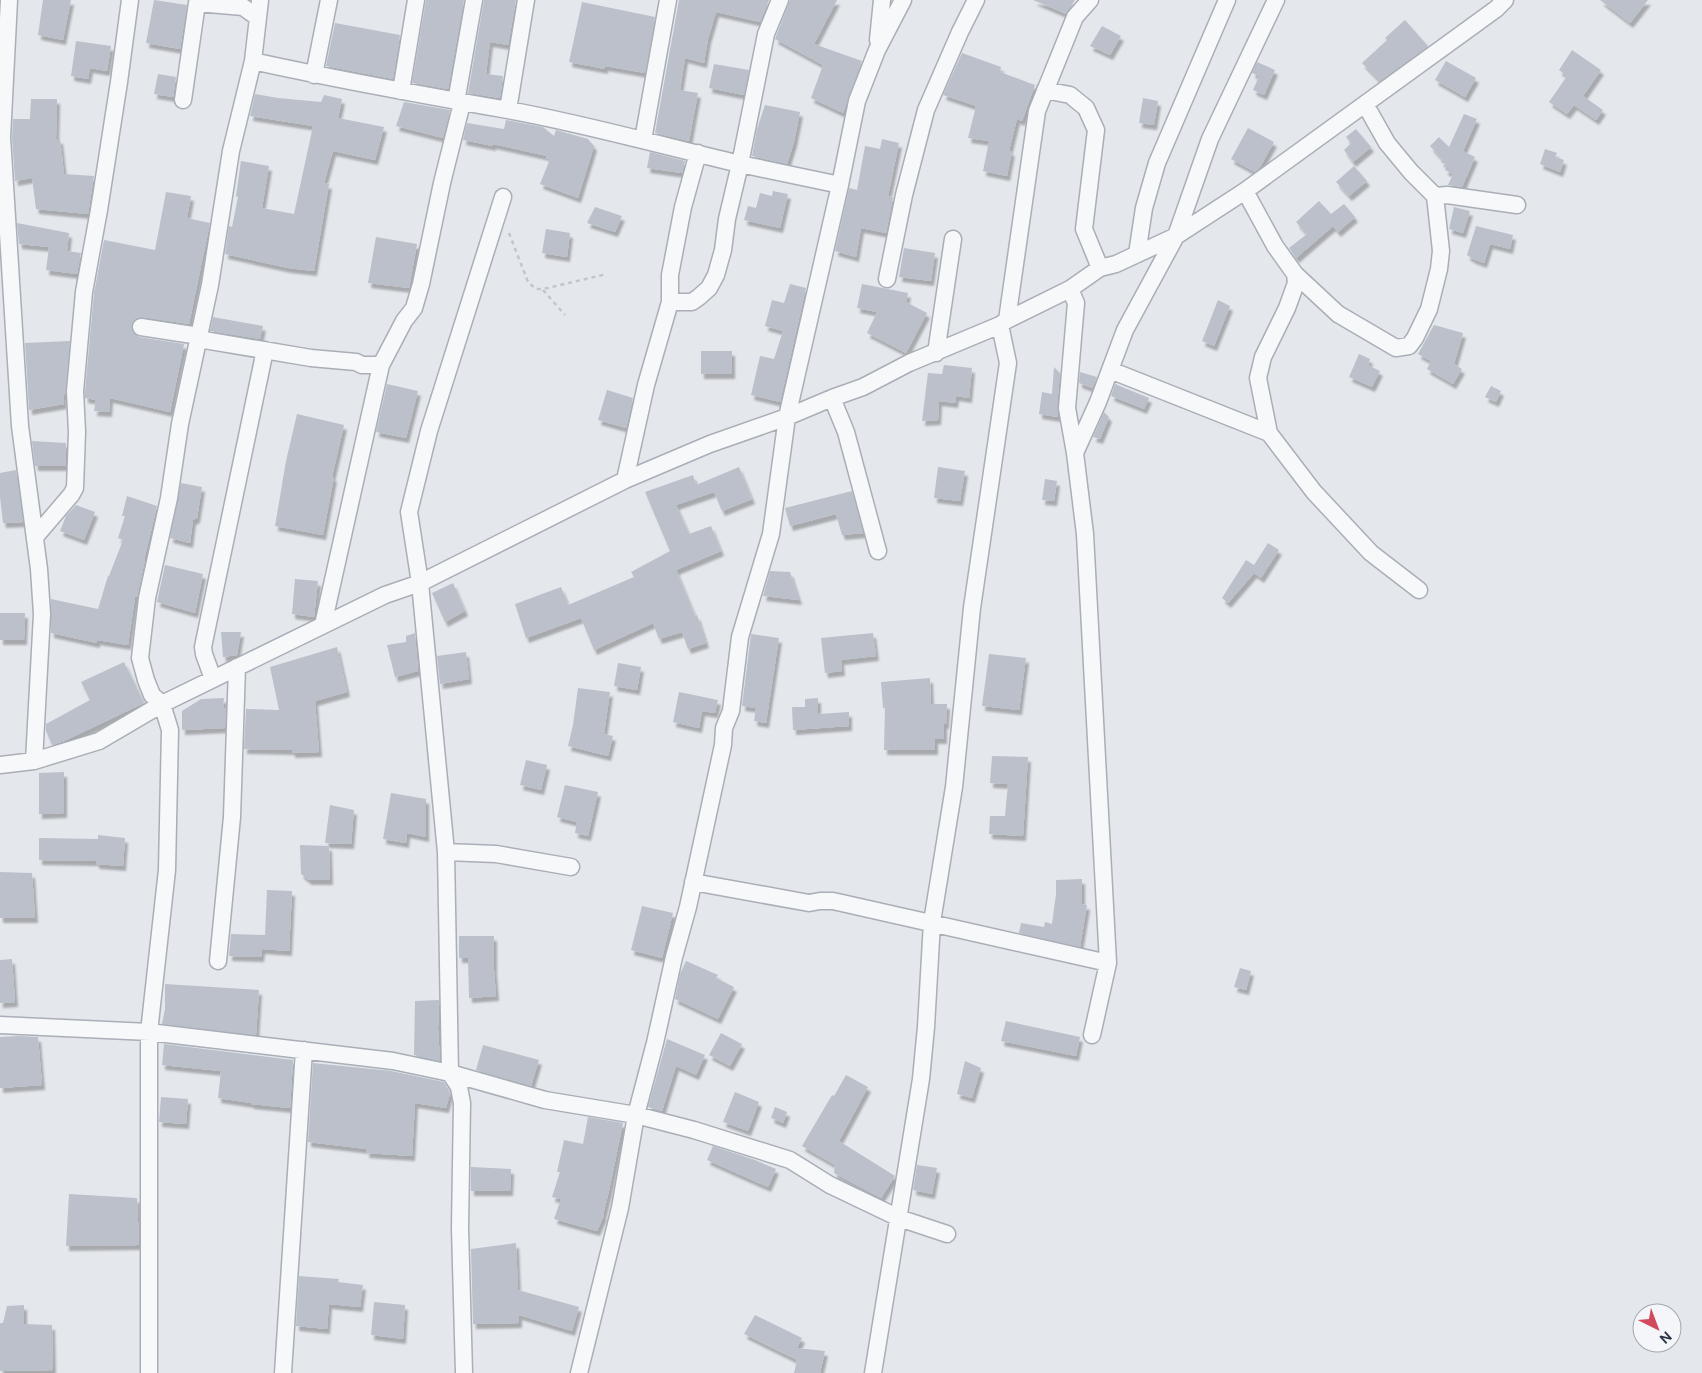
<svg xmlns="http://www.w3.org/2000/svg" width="1702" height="1373" viewBox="0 0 1702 1373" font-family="'DM Sans',sans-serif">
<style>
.building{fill:#bbc0ca;filter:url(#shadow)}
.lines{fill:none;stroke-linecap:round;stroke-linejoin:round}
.street-casing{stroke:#a9aeb7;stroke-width:19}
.path{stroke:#c2c5cb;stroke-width:2.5;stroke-dasharray:4 4;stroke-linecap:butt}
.street{stroke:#f7f8fa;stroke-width:16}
</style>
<defs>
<filter id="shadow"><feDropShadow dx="3" dy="5" stdDeviation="1" flood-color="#0004"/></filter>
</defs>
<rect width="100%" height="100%" fill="#e4e7ec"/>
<path class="building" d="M43,0H71L63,40L38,35Z
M154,0L187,5L180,49L146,43Z
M426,0H464L448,89L412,83Z
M484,0H516L508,45L490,42L486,74L503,76L500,98L468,93Z
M679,0H769L760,22L716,12L708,39L704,63L685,58L680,90L698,93L689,141L655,133Z
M790,0H837L814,44L862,61L843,113L811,98L823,65L775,39Z
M1033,0H1075L1066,14Z
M1600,0H1648L1630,23Z
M582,2L655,17L645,73L605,66V69L569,62Z
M1405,20L1428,46L1380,81L1362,63L1387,40L1385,38Z
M335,23L400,35L393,79L326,66Z
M1102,26L1121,36L1110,55L1090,46Z
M76,41L111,46L107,71L90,68L88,79L71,76Z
M1572,50L1601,70L1583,96L1603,110L1596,120L1574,105L1567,114L1549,102L1567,76L1559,70Z
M962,53L1001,67L1000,72L1035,85L1022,121L1017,119L1009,151H1012L1007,176L983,171L989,141L968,138L976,106L943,95Z
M1446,61L1476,78L1465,97L1435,80Z
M1257,62L1275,70L1264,95L1253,90L1259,76L1252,73Z
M714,64L749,70L744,95L709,88Z
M158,74L176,77L173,97L154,94Z
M255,94L278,98L321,102L324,95L342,99L338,118L384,127L375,160L333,151L324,183L329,184L314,271L288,268L225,254L229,226L232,227L238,197L236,196L241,161L269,166L262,208L294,214L313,126L250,116Z
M1143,98L1158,101L1154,125L1139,123Z
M31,99H57L56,139H60L64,174L94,176L88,214L36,209L32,178L15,181L12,137L13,119H30Z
M404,102L450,110L443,138L396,126Z
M765,105L800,112L794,142L787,164L752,156L757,129Z
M1464,114L1477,119L1463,151L1475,157L1462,187L1448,185L1453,174L1445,170L1447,165L1441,162L1442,159L1430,146L1439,137L1449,147Z
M506,120L543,127L554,136L556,130L588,139L594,146L578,198L540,184L550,159L546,158L547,156L493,144V146L463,140L467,123L504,129Z
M1248,128L1274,142L1260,167L1255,172L1231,159Z
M1356,129L1371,147L1353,162L1344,150L1351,143L1346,137Z
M882,139L899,143L888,196L893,197L886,233L861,228L856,257L835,251L849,188L857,190L865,146L880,149Z
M1545,149L1557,153L1555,157L1564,160L1560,172L1540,164Z
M650,152L685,161L682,173L647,168Z
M1354,166L1367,181L1349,196L1336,182Z
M773,191L788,194L780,228L744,220L748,206L756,208L760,193L772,196Z
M166,192L191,196L187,218L210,223L189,324L142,317L134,320L131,325L132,331L139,337L184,344L170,412L110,398L109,412L94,411L96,400L85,398V391L94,293L104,240L155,250Z
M1319,201L1331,214L1344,204L1355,217L1338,232L1333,226L1296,258L1289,248L1307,234L1296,222Z
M595,207L622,216L615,232L587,223Z
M1454,207L1470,211L1463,233L1449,229Z
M17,223L69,233L67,251L81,253L77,274L46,270L49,247L19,244Z
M1476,226L1513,235L1510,249L1490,244L1484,263L1473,259L1467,255Z
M546,229L570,233L567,257L542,253Z
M376,237L417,244L409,288L368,283Z
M904,248L935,253L931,281L899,277Z
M790,284L806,288L780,402L751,395L760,356L774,359L783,331L765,326L772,300L784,303Z
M862,284L908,293L906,302L927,313L906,353L867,333L877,312L857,308Z
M1218,300L1230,306L1214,346L1202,341Z
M213,317L263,326L260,339L210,331Z
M1434,325L1463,333L1454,364L1462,369L1453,384L1427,369L1431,361L1418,354Z
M70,341L65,395H63L64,404L29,410L25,343Z
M701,351H732V374H701Z
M1359,354L1370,359L1368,365L1380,371L1372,387L1349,377Z
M944,365L972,368L969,398L956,396L955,403L939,401L938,420L922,421L928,373L942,374Z
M1054,367L1060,373L1057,407L1058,417L1039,414L1042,392L1052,394Z
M1080,372L1097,377L1092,388L1079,383Z
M387,384L418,391L406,438L376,432Z
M1115,384L1149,398L1144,409L1111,396Z
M1491,386L1501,391L1496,402L1485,397Z
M607,390L633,398L626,428L598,420Z
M1104,412L1109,417L1100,439L1093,437Z
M297,414L344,425L332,477H334L323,535L275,526L286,461Z
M32,441L66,443V466H35Z
M739,467L752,499L722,511L714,492L676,505L689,534L711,526L721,551L676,570L695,616L697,615L706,643L688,649L682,632L659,639L653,623L594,650L581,618L526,638L515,604L561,587L568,605L634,577L631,572L670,551L645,492L693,475L696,485Z
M938,467L965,471L960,501L934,498Z
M16,470L23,522L3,523L0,497V473Z
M1045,479L1057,481L1054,501L1042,500Z
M181,483L202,487L197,518L193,520L190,543L170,538Z
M852,491L863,533L842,535L836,514L790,526L785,508Z
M127,496L157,506L144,560H145L137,597H135L128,645L97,640V643L51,633V599L98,609L108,576H109L123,540L118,538L125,516H122Z
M76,505L95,512L84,540L60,531L66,516Z
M1268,543L1279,550L1261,578L1254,573L1228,603L1222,598L1246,560L1254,565Z
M165,565L203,574L195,613L157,602Z
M770,571L790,572L799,600L763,596Z
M295,579L318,581L314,617L292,614Z
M453,583L465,611L445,622L432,593Z
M0,613H25L24,640H0Z
M221,632H241L237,655L223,657Z
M415,633L418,671L395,677L387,645L406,642V636Z
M873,633L876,656L841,660L842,671L825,673L821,638Z
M751,634L779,638L766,723L754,721L756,708L742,706Z
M337,647L347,692L315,701L319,752L292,753V750L244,749L246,709L279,710L270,667Z
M466,652L469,679L440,684L437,656Z
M989,654L1026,658L1019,710L982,706Z
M124,662L144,703L64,741L52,745L46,731V724L90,700L81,682Z
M618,663L641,667L637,690L614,686Z
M930,678L931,704H947L946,724H944V739H935V750H884L885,708H883L881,682Z
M578,688L610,692L604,734L613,736L608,756L568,746L573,725Z
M679,692L718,700L715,713L702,711L699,728L673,722Z
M224,698L223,708H226L225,728L182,730V711L201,699Z
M818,698V714L849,712V726L793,730L792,707H805V699Z
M992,756L1028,757L1023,836L989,834L990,816H1005L1008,784L990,783Z
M526,760L547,765L541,790L520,785Z
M64,772V813L39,814V773Z
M565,785L598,792L588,836L575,833L577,822L557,817Z
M391,793L426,799V837L407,833L406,843L383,839Z
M330,805L354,810L351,844L325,843Z
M98,835L125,838L123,866L96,864V861L39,860V838L98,839Z
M300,845L329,846L330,880H309L301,874Z
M0,872L32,873L35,918H0Z
M1082,879V904L1087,905L1080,947L1019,933L1021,923L1044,927L1045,922L1052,924L1056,894V880Z
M267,890L292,891L289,951L262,949L261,957L229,956L231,934L265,935Z
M642,906L673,913L662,958L631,950Z
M459,936H494V970L496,996L469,998L468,958H459Z
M12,959L15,1002L0,1003V960Z
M686,961L718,975L716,978L734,987L718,1019L675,999L680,974Z
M1240,968L1251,971L1246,990L1234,987Z
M165,984L259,990L256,1035L162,1024L165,1009Z
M439,1000L438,1029L440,1061L414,1055L415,1001Z
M1006,1021L1080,1037L1076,1056L1001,1041Z
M721,1033L742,1044L730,1066L709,1055Z
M18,1036L38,1037L42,1085L0,1088V1037Z
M667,1039L705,1055L696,1075L676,1066L662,1111L648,1107Z
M164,1044L293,1060L290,1108L251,1104V1103L218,1098L221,1071L162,1065Z
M483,1045L539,1060L531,1086L476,1070Z
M965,1061L981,1068L972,1098L957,1094Z
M313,1063L391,1071L444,1082L450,1093L446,1108L415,1103L412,1156L366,1153L367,1149L308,1142Z
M846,1075L868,1087L839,1141L895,1176L881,1198L834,1173L835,1165L802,1146L832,1095L834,1096Z
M735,1092L759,1102L748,1131L723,1122Z
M161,1097L188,1099L186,1124L159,1122Z
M775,1107L787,1112L783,1123L771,1118Z
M588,1117L623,1123L609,1191L603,1215H604L597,1231L554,1219L561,1199L552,1197L560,1172H557L564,1140L583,1144Z
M713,1146L755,1160L776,1169L768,1187L707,1160Z
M917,1165L937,1168L932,1194L913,1190Z
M471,1167L511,1169L510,1191H471Z
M69,1194L137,1198L139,1245L66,1246Z
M516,1243L518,1290L579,1307L572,1331L519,1315V1323L473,1324L471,1249Z
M299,1276L339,1279L338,1282L363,1285L360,1307L329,1304L327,1329L296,1326Z
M374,1302L405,1305L403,1339L371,1335Z
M24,1305V1324L52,1325L53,1370L0,1371V1323H3L7,1306Z
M755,1315L802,1338L797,1348L825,1351L820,1373H794L797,1360L744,1334Z"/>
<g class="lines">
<defs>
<path id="street" d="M9,0L2,137L20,426L39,569L42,614L34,761
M878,40L882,0
M253,61C338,80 423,95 508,110C586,124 663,146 740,164C773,171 807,178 840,185
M314,75L329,0
M1045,90L1070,95L1086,108L1096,130L1084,229L1100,268
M401,91L416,0
M183,100L197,3L243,7L257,17
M456,102L474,0
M1365,104L1387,143L1411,172L1435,196L1447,195L1517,205
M508,110L526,0
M643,140L668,0
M1245,191L1275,246L1295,274L1296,283L1287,308L1263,357L1258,378L1269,433L1314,492L1371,553L1419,590
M1137,254L1144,208L1157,163L1227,0
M1295,274L1338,314L1396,348L1409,346L1415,338L1429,309L1439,269L1441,251L1435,196
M887,279L904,195L926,110L960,32L976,0
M1070,289L1076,303L1067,408L1075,453
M670,302H692L699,297L709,288L716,275L723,250L727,219L740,164L766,34L780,0
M1007,320L1037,111L1075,17L1090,0
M141,327L199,336
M198,339L311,358L356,362L362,365H381
M936,353L953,239
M1110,370L1269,433
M832,398L846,432L878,551
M625,480L646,385L670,302V275L683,207L698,153
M35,537L71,495L75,488L77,432L75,391L84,292L99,210L119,82L130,0
M323,625L381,365L404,321L414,308L421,284L442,183L462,103
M213,679L204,654L203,647L265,350
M0,765L34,761L99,741L162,704L385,595L420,583L625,480L710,444L787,417L832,398L863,387L909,363L1000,325L1007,320L1070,289L1100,268L1116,264L1176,236L1245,191L1496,9L1505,0
M446,852L496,854L571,867
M693,882L809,903L820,901H833L1108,963
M218,961L232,817L237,667
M0,1025L149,1032L393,1061L450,1073L545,1100L636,1115L694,1130L790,1160L830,1185L899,1218L947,1234
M1092,1035L1108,963L1085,534L1075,453L1098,402L1125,330L1176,236L1210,139L1276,0
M149,1373V1032L167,870L170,730L162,704L152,695L146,680L140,658L147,598L169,498L180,424L210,285L231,151L253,61L260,0
M283,1373L304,1050
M464,1373L460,1228L462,1103L459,1087L450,1073L446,852L420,583L409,512L429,431L503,197
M579,1373L620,1208L636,1115L655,1043L674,957L688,907L723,745L724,728L731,711L740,637L771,534L787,417L840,185L857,101L877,50L903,0
M873,1373L921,1079L926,1027L932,922L954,787L972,608L1008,363L1000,325"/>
</defs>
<use href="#street" class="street-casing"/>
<path class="path" d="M509,233L528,282L536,289H543L607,274
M543,290L565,315"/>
<use href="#street" class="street"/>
</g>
<g transform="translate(1657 1328) rotate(138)"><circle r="24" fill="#f4f6f9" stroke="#a4a8b1"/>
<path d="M0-4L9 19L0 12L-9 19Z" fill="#d1495b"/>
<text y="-8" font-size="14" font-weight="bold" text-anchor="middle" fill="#2b3445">N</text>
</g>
</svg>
